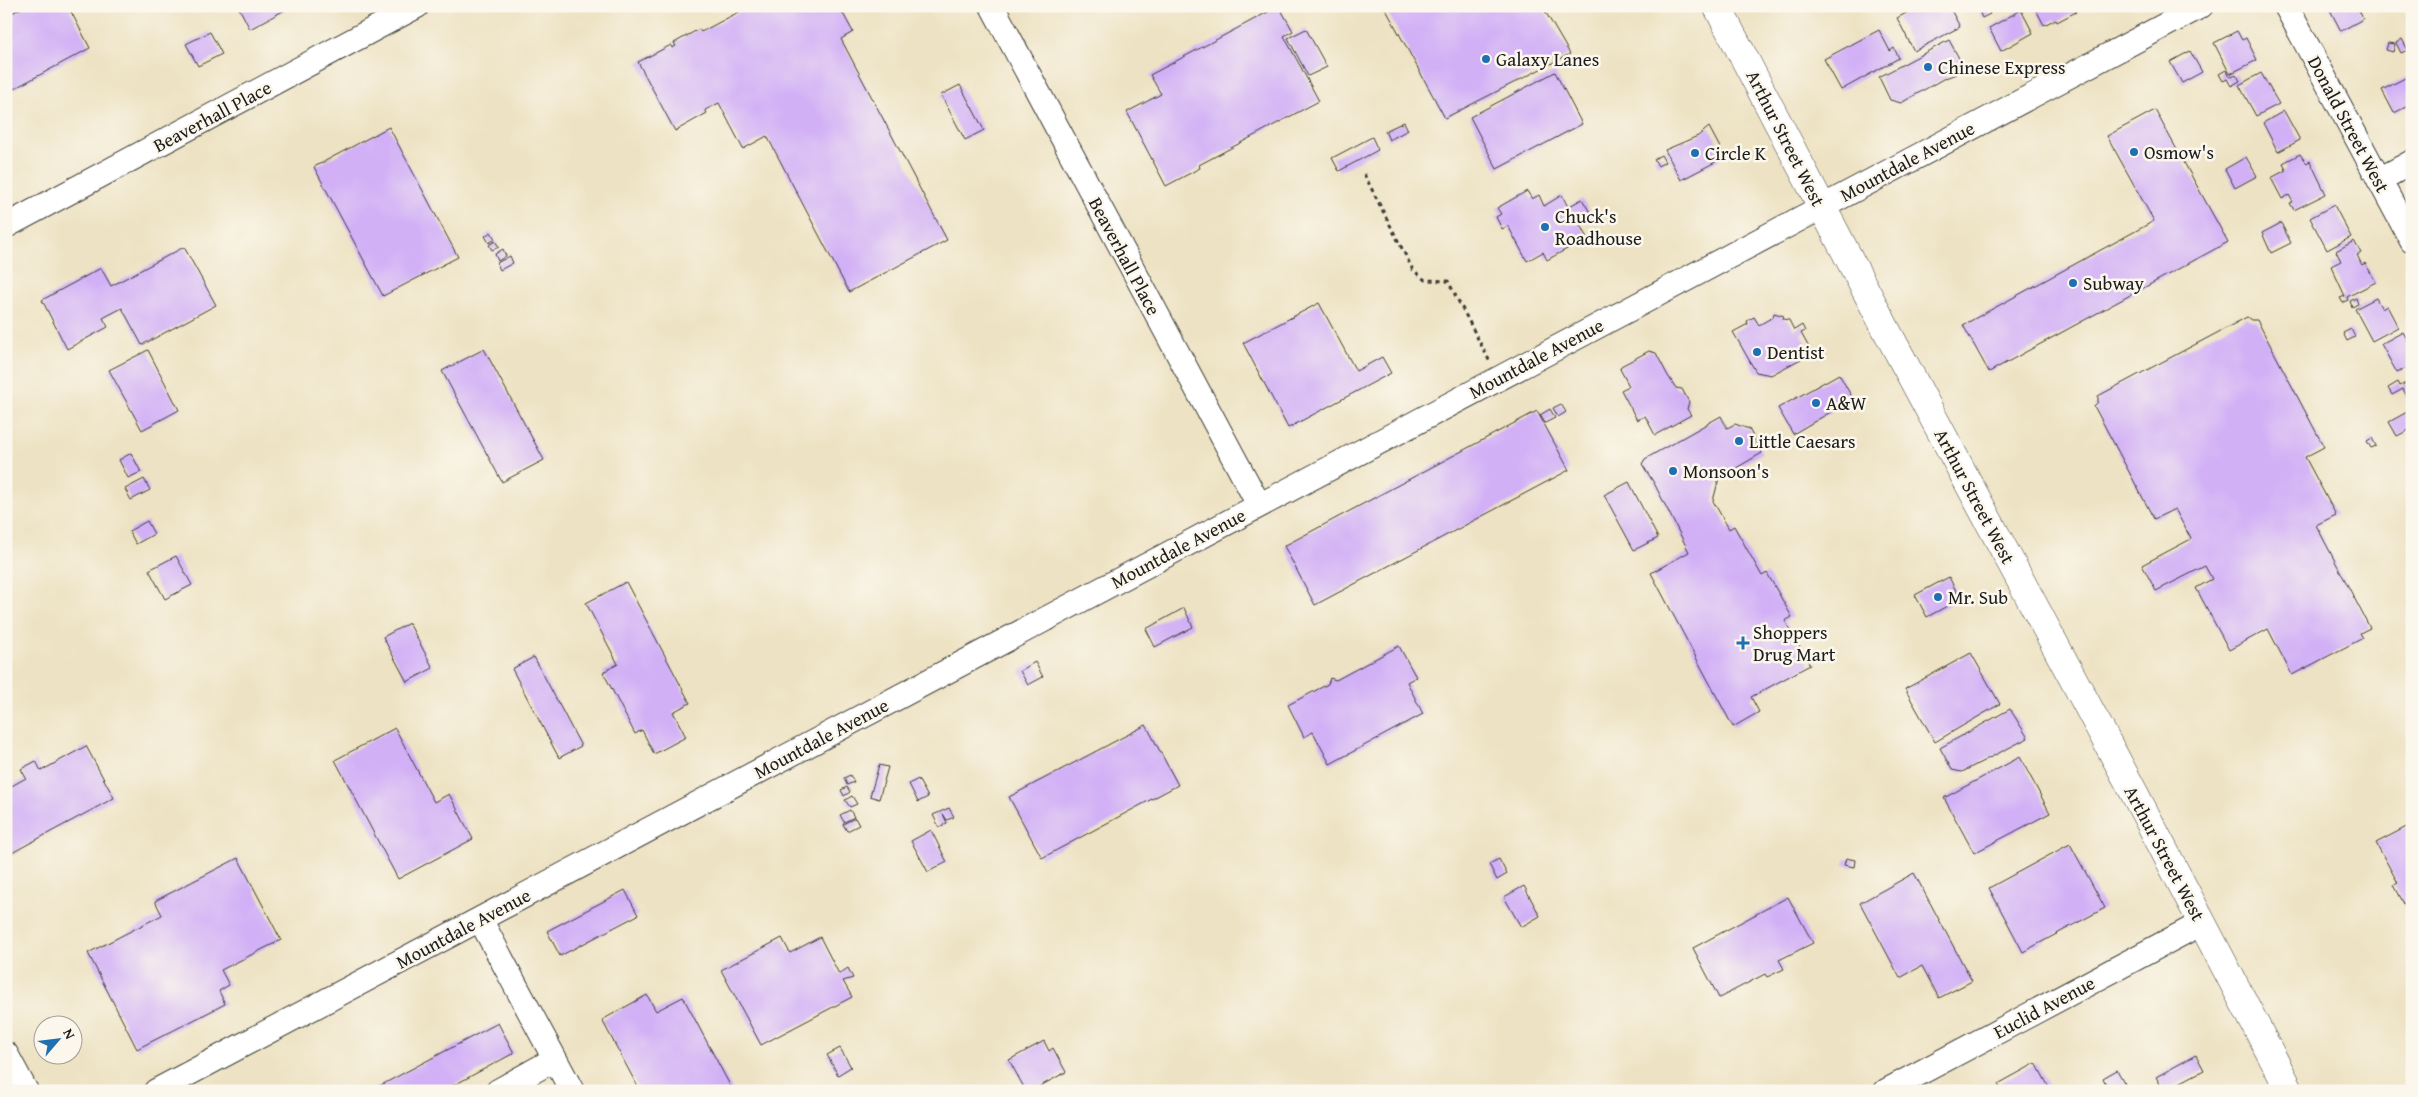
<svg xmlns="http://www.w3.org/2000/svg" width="2418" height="1097" viewBox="0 0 2418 1097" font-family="'Gentium Book Plus',serif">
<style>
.building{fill:#d1b0f6}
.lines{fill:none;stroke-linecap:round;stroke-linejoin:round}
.minor-casing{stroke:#3b3a35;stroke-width:26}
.major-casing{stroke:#3b3a35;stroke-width:29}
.path{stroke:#3b3a35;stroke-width:3;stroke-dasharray:4 4;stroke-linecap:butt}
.minor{stroke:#fff;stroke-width:24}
.major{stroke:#fff;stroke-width:28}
.poi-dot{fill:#1f6fb2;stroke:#fbf7ec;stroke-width:2}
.labels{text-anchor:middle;stroke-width:5;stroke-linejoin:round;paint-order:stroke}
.poi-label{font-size:19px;fill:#1c1c1c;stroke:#fbf7ec;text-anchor:start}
.street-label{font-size:19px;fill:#1c1c1c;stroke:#fbf7ec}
</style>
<rect width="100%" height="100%" fill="#fbf7ec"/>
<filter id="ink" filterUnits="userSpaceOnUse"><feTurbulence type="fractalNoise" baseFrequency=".02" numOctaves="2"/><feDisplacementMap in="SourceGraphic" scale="10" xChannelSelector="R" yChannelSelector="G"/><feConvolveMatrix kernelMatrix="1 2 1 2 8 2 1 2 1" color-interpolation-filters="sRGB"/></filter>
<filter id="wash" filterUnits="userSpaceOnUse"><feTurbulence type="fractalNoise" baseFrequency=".0096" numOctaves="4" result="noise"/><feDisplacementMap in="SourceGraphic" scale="20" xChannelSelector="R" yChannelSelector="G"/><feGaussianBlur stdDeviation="1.12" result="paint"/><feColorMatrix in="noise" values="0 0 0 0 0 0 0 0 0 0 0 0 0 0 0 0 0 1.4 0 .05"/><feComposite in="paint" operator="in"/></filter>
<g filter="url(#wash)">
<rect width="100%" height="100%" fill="#ede2c3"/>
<g id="blocks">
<path class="building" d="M25,6H68L90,48L6,93V16Z
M238,6H292L250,29Z
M750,6H839L853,32L841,39L947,240L849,292L767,136L743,149L719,103L705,110L707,113L675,131L638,62L671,45L672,48L676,46L674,43L699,29L701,32Z
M1279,6L1293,31L1284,36L1319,101L1199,165L1200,168L1166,186L1127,112L1161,94L1150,75Z
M1384,6H1542L1570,54L1445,118Z
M1905,6H1949L1960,27L1914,51L1897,18L1908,12Z
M1977,6H1986L1990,14L1982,18Z
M2034,6H2073L2076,12L2057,22L2056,19L2044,25Z
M2328,6H2366L2359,10L2363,19L2341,31Z
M2021,10L2033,33L2001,51L1989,28Z
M1306,29L1327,67L1308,76L1288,38Z
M1879,30L1890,51L1894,48L1899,58L1841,90L1824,59Z
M2237,31L2242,40L2246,38L2257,60L2230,74L2214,43Z
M210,32L222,54L198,66L186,44Z
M2402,39L2408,50L2401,53L2396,43Z
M1949,40L1960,60L1956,74L1943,79L1901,103L1890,100L1879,77Z
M2388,43L2395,44L2393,52L2386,50Z
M2190,51L2202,72L2182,83L2170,62Z
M2226,70L2230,77L2236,74L2240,81L2231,86L2227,79L2223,81L2219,74Z
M1555,72L1582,124L1497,169L1470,117Z
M2261,73L2279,104L2256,116L2239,85Z
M2407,77L2412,86V104L2394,113L2382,90Z
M960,85L984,130L965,140L941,95Z
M2155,110L2228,242L1989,372L1963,325L2154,221L2107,136Z
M2284,111L2300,140L2278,152L2263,123Z
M1404,122L1408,130L1389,140L1385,131Z
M389,127L458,257L383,296L314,167Z
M1709,127L1725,157L1681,180L1665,150L1698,136Z
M1372,137L1378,150L1339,171L1332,158Z
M2300,154L2304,160L2307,163L2310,161L2326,194L2294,210L2290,203L2293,202L2289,195L2282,199L2271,178L2286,170L2283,163Z
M1661,155L1665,162L1658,166L1654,159Z
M2246,157L2257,176L2235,188L2225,169Z
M1527,191L1532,199L1539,195L1544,206L1562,195L1568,207L1582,199L1591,214L1578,221L1587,238L1547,260L1543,252L1527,261L1508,226L1502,229L1496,217L1501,214L1497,208Z
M2334,205L2351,237L2327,250L2310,218Z
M2281,223L2291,243L2271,253L2262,233Z
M491,232L495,239L489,243L485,236Z
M495,241L499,247L492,250L489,245Z
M2354,241L2361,253L2357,255L2362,265L2365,263L2376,282L2347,297L2348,300L2343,303L2340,298L2345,296L2331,266L2341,261L2336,251Z
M184,247L216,305L142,345L122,308L103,318L108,327L67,349L42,300L101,268L111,286Z
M503,249L506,256L498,261L495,254Z
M510,256L513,263L500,270L497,263Z
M2356,298L2358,304L2352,307L2350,301Z
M2376,298L2382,309L2387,306L2398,327L2372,341L2355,309Z
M1319,303L1356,371L1382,357L1391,373L1288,428L1243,343Z
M1774,313L1784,316L1783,319L1789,320L1794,330L1802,325L1805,331L1801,333L1812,353L1771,375L1756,372L1733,332L1748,324L1747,321L1754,317L1759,325L1773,317Z
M2247,317L2251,320H2257L2324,447L2305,457L2336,515L2316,525L2370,628L2360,633L2363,638L2292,675L2268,629L2229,650L2196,588L2212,579L2205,566L2156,591L2142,565L2191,539L2175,509L2154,519L2094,406L2098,402V396Z
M2351,329L2355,337L2347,341L2343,333Z
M2403,332L2412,348V365L2397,373L2381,344Z
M484,349L544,460L502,482L442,371Z
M148,350L179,410L142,430L109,370Z
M1649,351L1656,353L1668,376L1676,388L1682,389L1689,402L1687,409L1691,415L1655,435L1645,416L1637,420L1621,390L1629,386L1620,369L1621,366Z
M1839,374L1853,399L1793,434L1778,408Z
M2412,380V406L2403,389L2392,395L2388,388L2398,382L2400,386Z
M1561,404L1566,412L1558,417L1553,408Z
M1550,409L1555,418L1545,423L1540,415Z
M1537,411L1569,470L1315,605L1284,546Z
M2409,411L2412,416V436L2409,430L2397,436L2389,422Z
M1721,416L1727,428L1735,424L1749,429L1762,453L1719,478L1713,501L1729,529L1734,526L1762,576L1767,573L1792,617L1785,621L1810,665L1751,697L1759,712L1733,727L1651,573L1689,552L1654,483L1642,464L1645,459Z
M2372,438L2376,446L2371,448L2367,441Z
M131,453L141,472L128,478L119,460Z
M144,479L150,490L131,500L125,489Z
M1629,482L1658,538L1634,550L1604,495Z
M147,521L154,534L136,544L129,531Z
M176,556L192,585L165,599L149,570Z
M1949,577L1960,599L1927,617L1915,595Z
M626,582L690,703L673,712L686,737L654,754L642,730L635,734L603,672L618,664L586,603Z
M1184,608L1193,627L1155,647L1146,629Z
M409,623L433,668L407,682L383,637Z
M1399,646L1416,677L1407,682L1423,714L1330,764L1313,732L1304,737L1288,705L1328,684L1330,678L1336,680Z
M1971,653L2000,704L1935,742L1905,689Z
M534,657L581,746L559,758L512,669Z
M1035,662L1043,677L1028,685L1020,671Z
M2010,709L2028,738L1962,772L1952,770L1940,748Z
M1146,725L1178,785L1042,858L1009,797Z
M395,728L434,802L449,794L473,839L398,879L335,760Z
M86,746L114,798L6,856V784L8,788L26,778L21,769L36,761L41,771Z
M2020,757L2050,813L1974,853L1944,798Z
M879,765L888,767L879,799L870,796Z
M850,775L854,782L847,785L844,778Z
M918,779L928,797L918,802L909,784Z
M847,787L850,792L844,796L841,790Z
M852,796L857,804L850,807L845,800Z
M949,808L954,817L947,820L943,814L947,823L939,827L933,815Z
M850,810L854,817L844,822L840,815Z
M855,818L859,825L847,831L843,824Z
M2412,824V919L2394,885L2398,883L2376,843Z
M931,830L947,862L928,872L911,841Z
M2070,844L2105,908L2023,952L1989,888Z
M238,858L281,940L221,970L229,985L219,991L225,1004L137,1049L88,953L162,915L155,901Z
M1846,858L1855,860L1854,867L1844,865Z
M1499,859L1507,874L1497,880L1489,864Z
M1914,873L1972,981L1939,998L1922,966L1900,978L1860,903Z
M1524,886L1540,916L1521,927L1504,897Z
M625,890L638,915L560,956L547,931Z
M1788,897L1813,943L1779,960L1784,969L1767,977L1765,974L1719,998L1693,948Z
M820,937L839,974L848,968L853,978L843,981L852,997L761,1045L721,970L782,938L790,953Z
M647,995L656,1011L683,997L733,1091H640L602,1020Z
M498,1023L514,1053L443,1091H370Z
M1044,1041L1049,1051L1053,1048L1066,1072L1031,1091H1026L1009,1060Z
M840,1048L851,1067L838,1075L827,1055Z
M2196,1055L2204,1070L2164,1091L2156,1077Z
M2036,1063L2051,1091H2002L1998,1084Z
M2117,1070L2129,1091H2109L2103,1078Z"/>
</g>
</g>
<g filter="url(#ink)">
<use href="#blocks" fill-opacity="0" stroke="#3b3a35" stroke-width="1"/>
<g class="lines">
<defs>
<path id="minor" d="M992,6L1259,505
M2286,6L2412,241
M2379,180L2412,162
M6,226L417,6
M480,919L572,1091
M6,1054L26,1091
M156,1091L2201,6
M498,1091L555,1059
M1886,1091L2202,923"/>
<path id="major" d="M1717,6L1888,333L2130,785L2290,1091"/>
</defs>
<use href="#minor" class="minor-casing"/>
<use href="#major" class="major-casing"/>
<path class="path" d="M1364,174L1413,270L1425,280L1448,281L1490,362"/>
<use href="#minor" class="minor"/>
<use href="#major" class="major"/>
</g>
</g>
<g class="poi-dot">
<circle cx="1486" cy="59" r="5"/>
<circle cx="1928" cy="67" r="5"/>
<circle cx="2134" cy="152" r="5"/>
<circle cx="1695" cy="153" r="5"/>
<circle cx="1545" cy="227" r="5"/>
<circle cx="2073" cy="283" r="5"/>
<circle cx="1757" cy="352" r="5"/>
<circle cx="1816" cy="403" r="5"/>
<circle cx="1739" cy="441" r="5"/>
<circle cx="1673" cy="471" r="5"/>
<circle cx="1938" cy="597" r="5"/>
<path d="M1740.5 635.5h5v5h5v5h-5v5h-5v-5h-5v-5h5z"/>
</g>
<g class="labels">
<g class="poi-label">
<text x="1496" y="66">Galaxy Lanes</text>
<text x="1938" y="74">Chinese Express</text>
<text x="2144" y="159">Osmow's</text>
<text x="1705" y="160">Circle K</text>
<text x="1555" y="223">Chuck's<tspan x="1555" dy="22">Roadhouse</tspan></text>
<text x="2083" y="290">Subway</text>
<text x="1767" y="359">Dentist</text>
<text x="1826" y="410">A&amp;W</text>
<text x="1749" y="448">Little Caesars</text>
<text x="1683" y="478">Monsoon's</text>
<text x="1948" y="604">Mr. Sub</text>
<text x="1753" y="639">Shoppers<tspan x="1753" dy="22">Drug Mart</tspan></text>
</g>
<g class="street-label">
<text transform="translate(212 116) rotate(-28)" y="7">Beaverhall Place</text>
<text transform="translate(2349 124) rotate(62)" y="7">Donald Street West</text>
<text transform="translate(1786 138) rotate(63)" y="7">Arthur Street West</text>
<text transform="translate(1907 161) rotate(-28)" y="7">Mountdale Avenue</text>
<text transform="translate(1125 256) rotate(62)" y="7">Beaverhall Place</text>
<text transform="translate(1536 358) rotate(-28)" y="7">Mountdale Avenue</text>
<text transform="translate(1975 496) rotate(62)" y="7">Arthur Street West</text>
<text transform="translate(1178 548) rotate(-28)" y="7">Mountdale Avenue</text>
<text transform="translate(821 738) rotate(-28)" y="7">Mountdale Avenue</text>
<text transform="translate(2165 853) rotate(62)" y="7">Arthur Street West</text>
<text transform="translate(463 928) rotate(-28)" y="7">Mountdale Avenue</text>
<text transform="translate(2044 1007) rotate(-28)" y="7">Euclid Avenue</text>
</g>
</g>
<rect width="2418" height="1097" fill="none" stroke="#fbf7ec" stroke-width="25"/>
<g transform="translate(58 1040) rotate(62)"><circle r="24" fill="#fbf7ec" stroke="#a29f99"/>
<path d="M0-4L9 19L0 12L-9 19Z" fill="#1f6fb2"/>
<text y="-8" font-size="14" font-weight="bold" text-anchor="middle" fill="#1c1c1c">N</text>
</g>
</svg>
